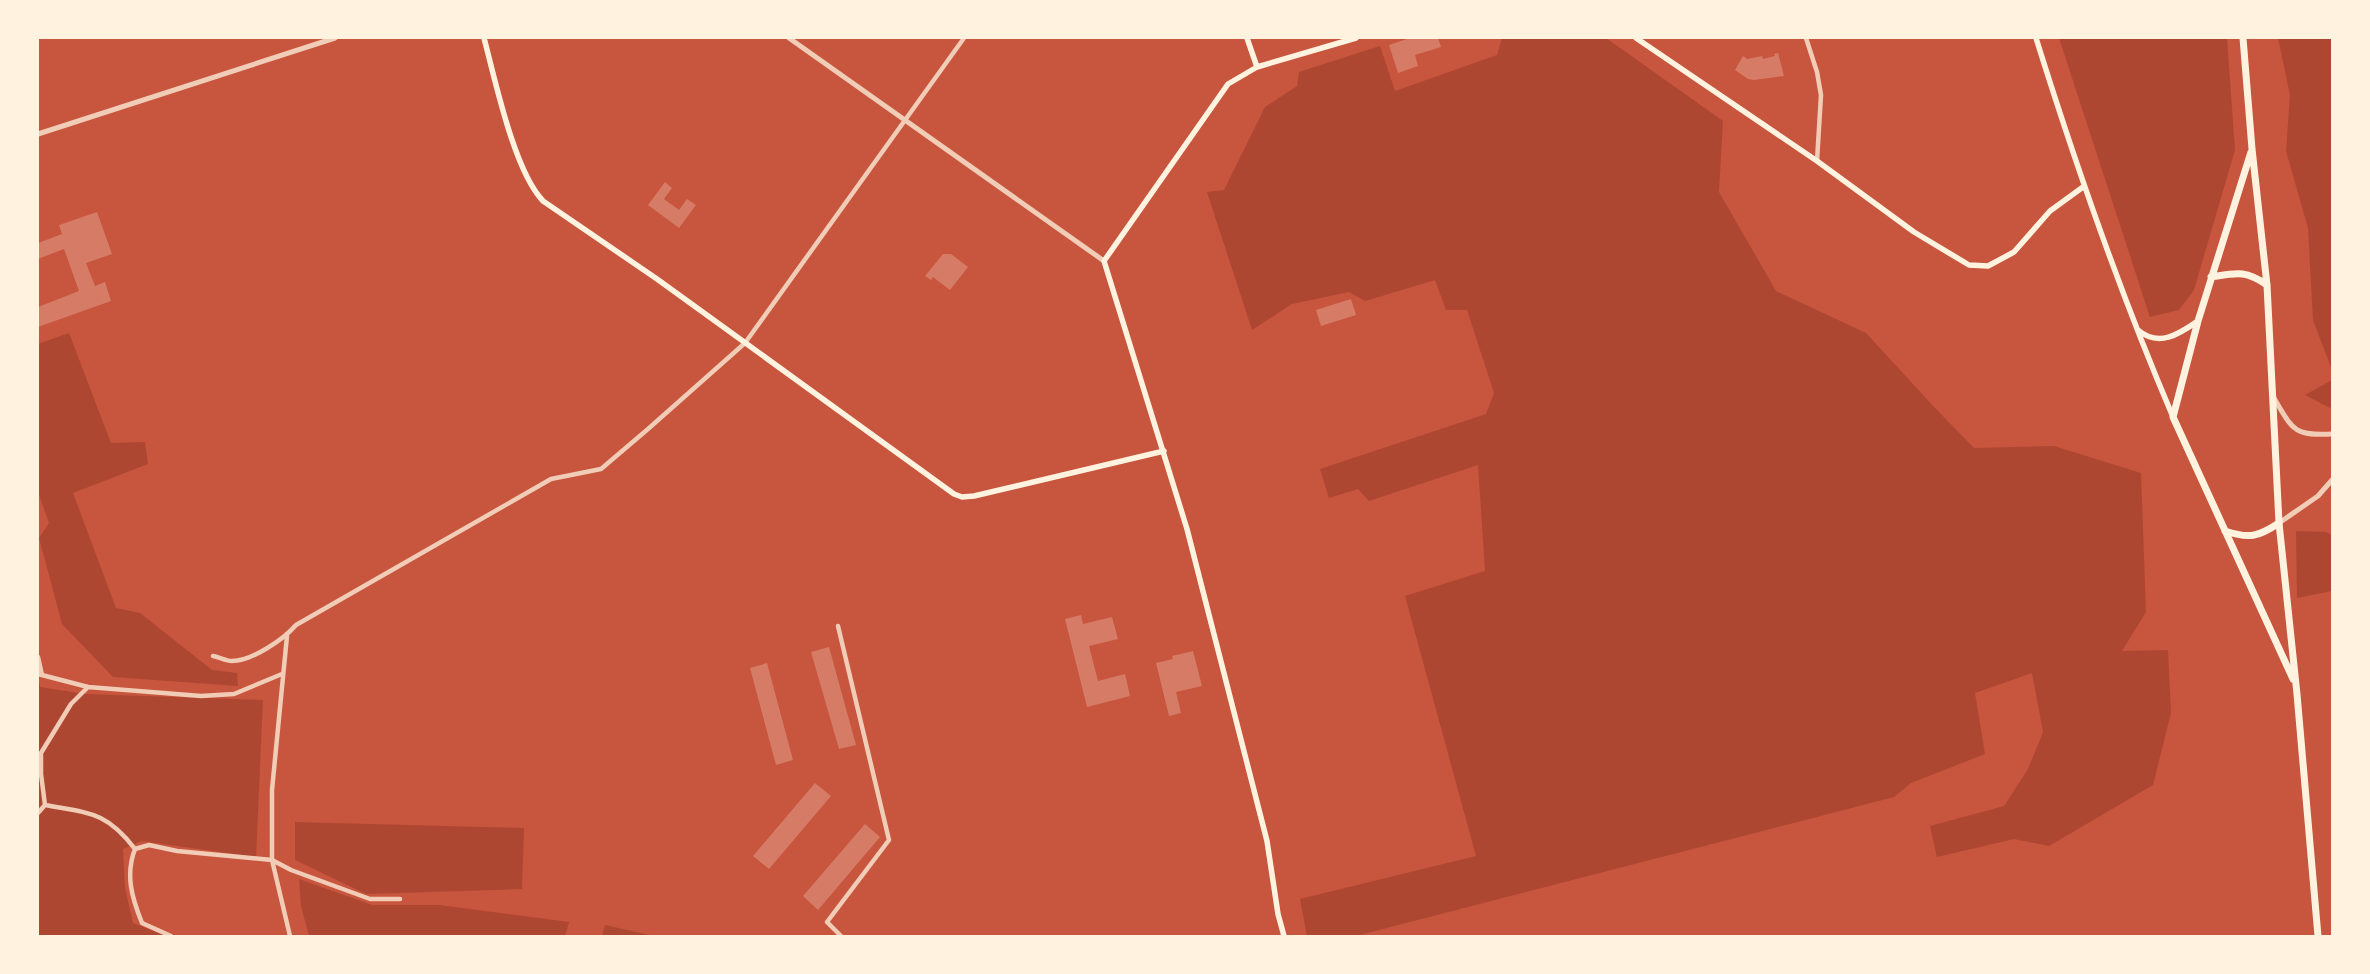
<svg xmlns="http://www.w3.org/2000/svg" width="2370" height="974" viewBox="0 0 2370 974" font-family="'Sofia Sans Condensed',sans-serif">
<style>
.green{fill:#ae4732}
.building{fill:#d67c66}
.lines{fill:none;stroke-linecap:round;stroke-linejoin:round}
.minor{stroke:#f1ccb7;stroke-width:4.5}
.tertiary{stroke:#f1ccb7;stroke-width:5}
.secondary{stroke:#fff3e0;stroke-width:5.5}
.trunk{stroke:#fff3e0;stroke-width:7}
</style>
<rect width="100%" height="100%" fill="#c8553d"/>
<path class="green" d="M1502,38H1606L1723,121L1719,192L1776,291L1866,333L1935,408L1974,448L2054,446L2141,473L2146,612L2122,651L2168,650L2171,713L2153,785L2049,846L2014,839L1937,857L1930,826L2004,806L2028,769L2043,732L2032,673L1975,693L1985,754L1911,783L1894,797L1356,936H1307L1300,899L1476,856L1405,596L1485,571L1478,465L1369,501L1358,489L1329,498L1320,469L1486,414L1494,393L1467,310H1446L1435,280L1365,301L1349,292L1292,304L1252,330L1207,192L1224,190L1265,107L1297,86L1299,72L1380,46L1395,91L1497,55Z
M2059,38H2227L2235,150L2194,290L2179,310L2150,317Z
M2278,38H2332V370L2313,320L2308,228L2286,151L2290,95Z
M69,333L111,443L145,442L148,464L73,493L116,608L140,613L212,670L237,673L238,686L113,677L62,624L39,538L49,523L38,492V344Z
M2332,380V409L2305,395Z
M2296,531L2326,532L2332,535V591L2297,598Z
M38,677L40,687L85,694L263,700L256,857L142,841L123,849L125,888L133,923L166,936H38Z
M295,822L524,828L522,889L366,894L295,860Z
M299,879L372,905H439L569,922L565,936H309L301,906Z
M605,925L654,936H602Z"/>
<path class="building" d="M1410,38H1438L1441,47L1415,55L1418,66L1398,73L1389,45Z
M1778,53L1784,76L1754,80L1748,79L1735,70L1743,56L1747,59L1762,56L1763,59L1775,56L1774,54Z
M665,182L672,188L664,199L679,210L687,199L696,205L679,228L648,205Z
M97,212L112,254L86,263L95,286L105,282L111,301L38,327V307L79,291L64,249L38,259V243L62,234L59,225Z
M943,254H951L968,267L950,290L933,277L931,280L925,276Z
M1351,299L1356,315L1321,326L1316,310Z
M1081,615L1083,624L1112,617L1118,639L1089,646L1098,681L1125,674L1130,696L1087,707L1065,619Z
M829,647L856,745L839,749L811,652Z
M1193,651L1202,686L1176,692L1181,713L1169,716L1156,663L1173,659L1172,656Z
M767,663L793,760L776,765L750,668Z
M815,783L831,796L769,869L753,856Z
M865,824L880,837L818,910L803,896Z"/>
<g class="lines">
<path class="minor" d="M1806,38L1817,72L1821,95L1817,161
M838,626L889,840L827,922L841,936
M287,636L272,790V860L290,936
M213,656C219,657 226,661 232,661C252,661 284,639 296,625L551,479L601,469L648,429L745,343L964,38
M38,657L42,675
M38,674L88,687L201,696L234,694L282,674
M45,805L41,774V753L71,704L88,687
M38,813L45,805C88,813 106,811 135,849
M171,936L142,923C132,898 125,875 135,849L149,845L177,851L272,860L291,870L370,899H400"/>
<path class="tertiary" d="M789,38L1104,261
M38,134L335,38
M2274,398C2293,430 2293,436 2332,434
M2279,523L2318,496L2332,480"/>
<path class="secondary" d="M484,38C495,79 514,171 543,201L657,279L954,494L962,497L974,496L1164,451
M1247,38L1257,67
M1636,38L1817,161L1914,232L1969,265L1988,266L2014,252L2050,211L2083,187
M2036,38C2076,166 2120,293 2173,417
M2138,330C2159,348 2179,334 2198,321
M1284,936L1278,914L1267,841L1187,529L1104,261L1228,84L1257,67L1356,38"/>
<path class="trunk" d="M2243,38L2252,149L2267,285L2279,523L2297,694L2318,936
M2251,152L2198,321L2173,417L2293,679
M2211,277C2237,273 2245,270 2267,285
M2225,531C2249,539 2258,537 2279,523"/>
</g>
<rect width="2370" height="974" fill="none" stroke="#fff3e0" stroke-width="78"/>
</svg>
